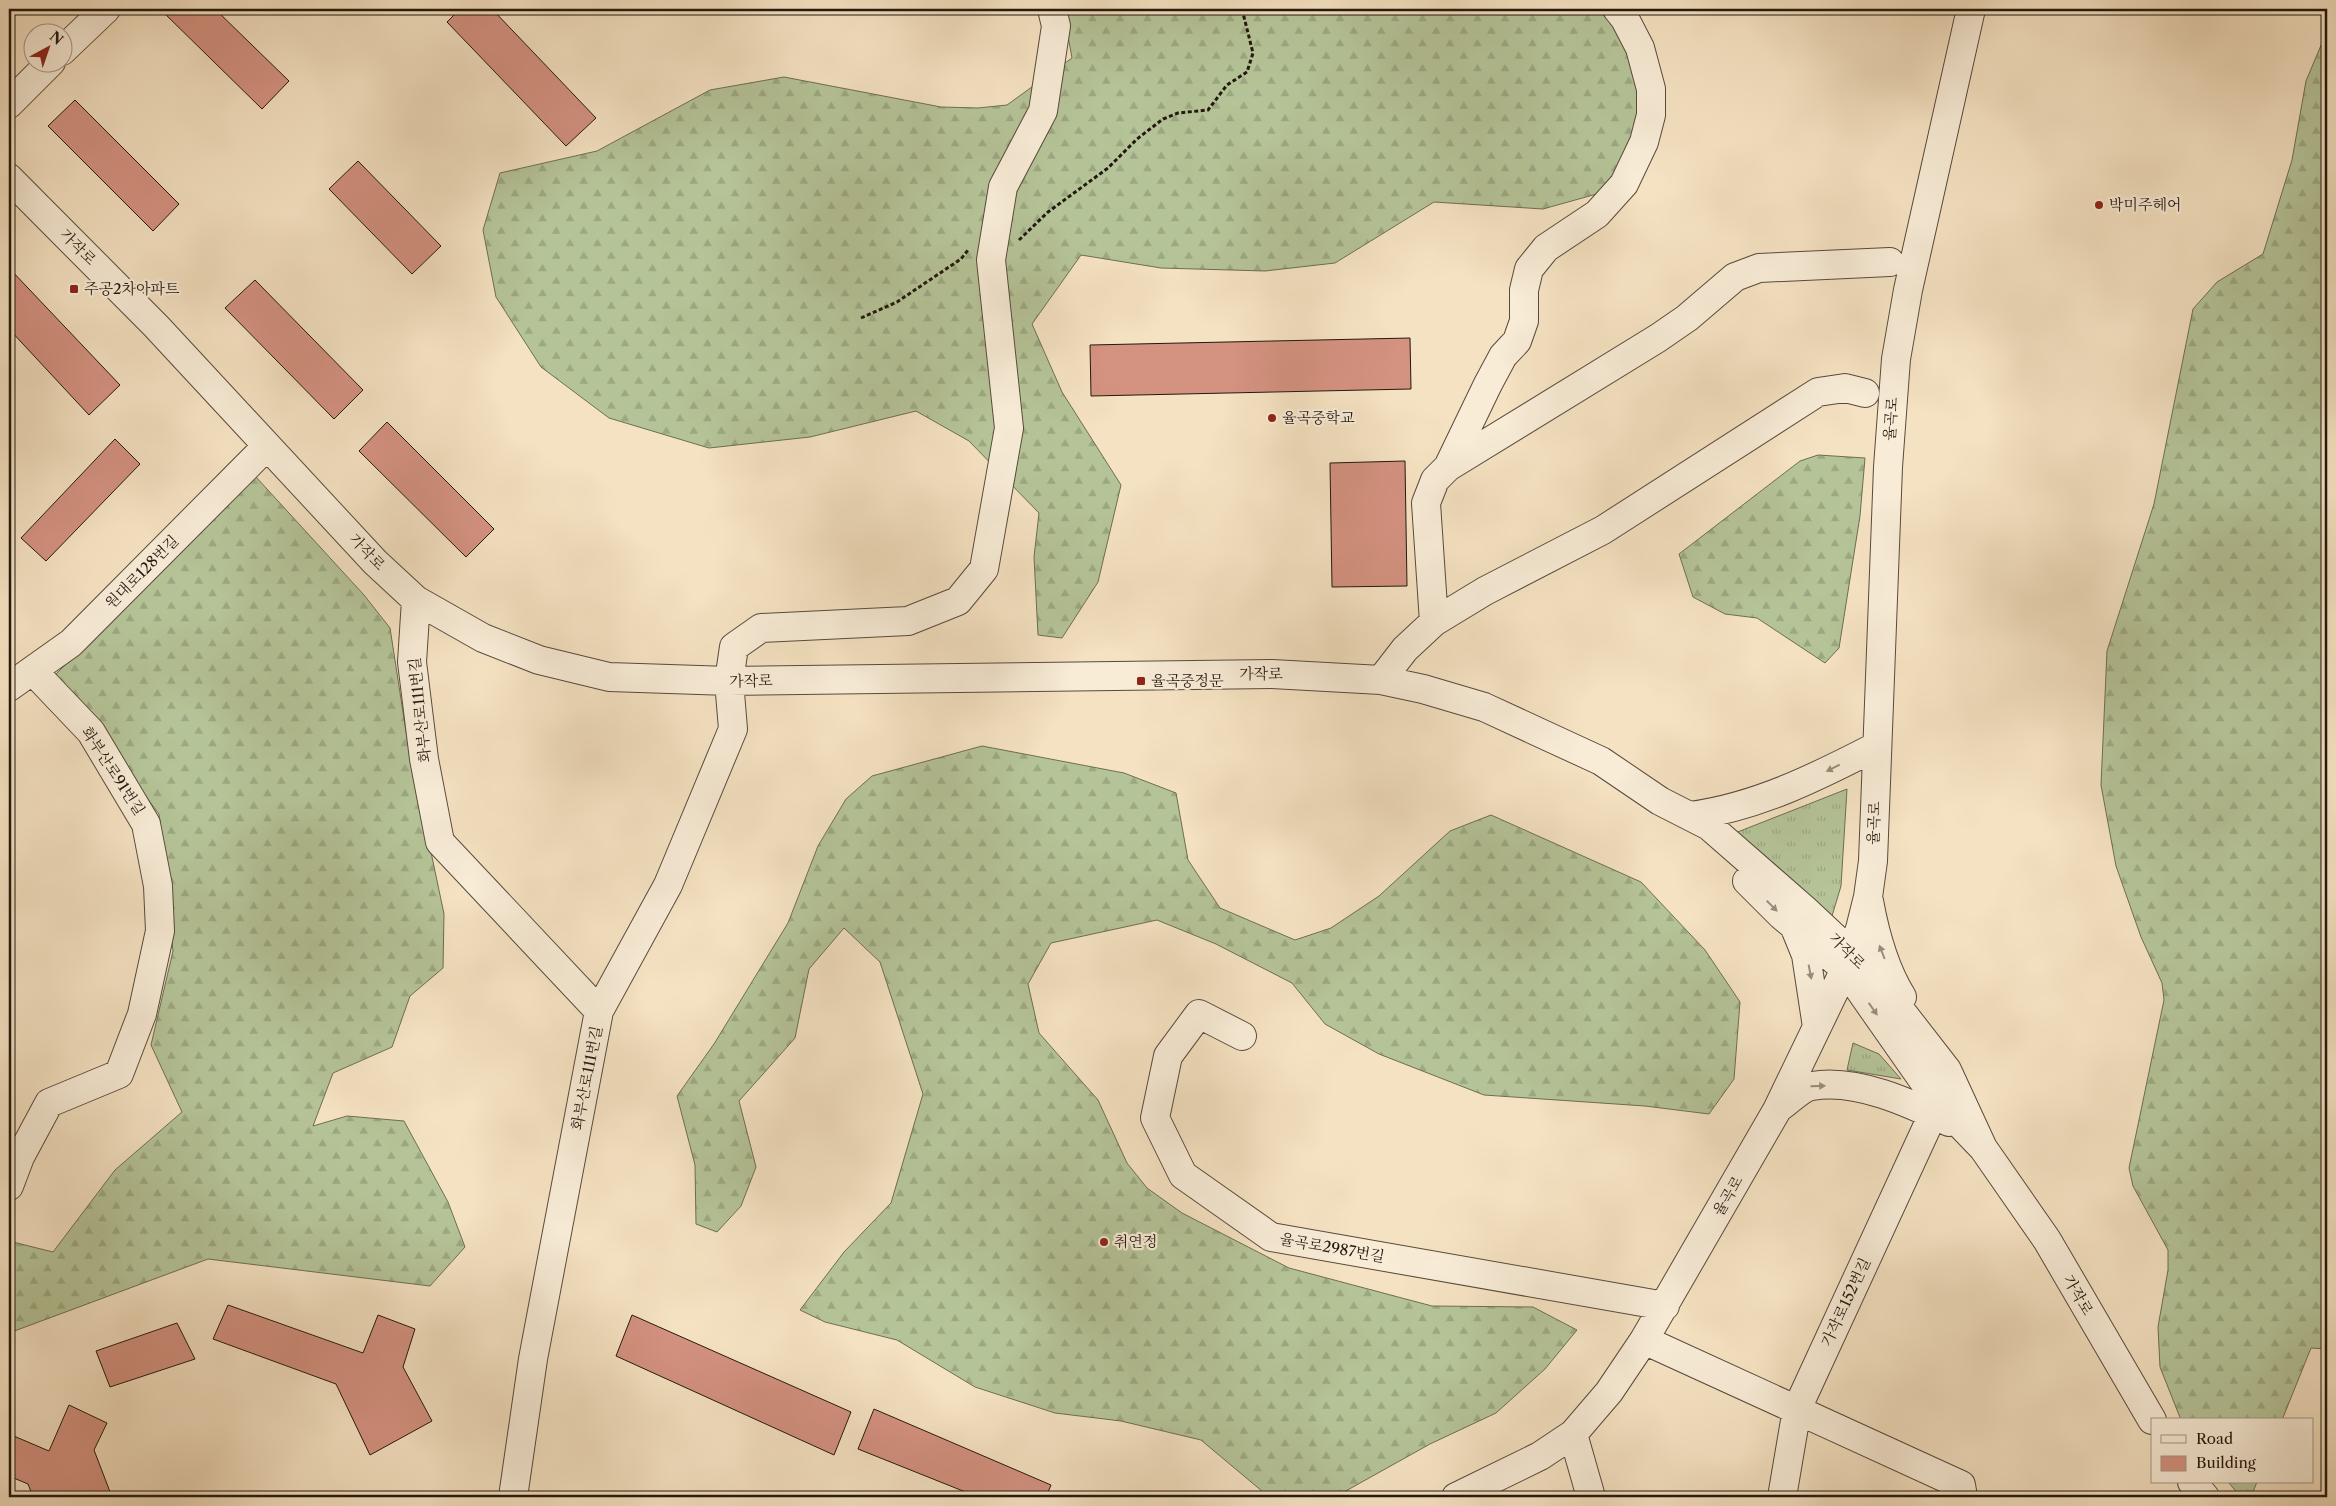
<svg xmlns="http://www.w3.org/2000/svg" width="2336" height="1506" viewBox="0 0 2336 1506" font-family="'Libre Caslon Text','Noto Serif KR',serif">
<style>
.grass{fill:url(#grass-tufts);stroke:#6c6e54}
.forest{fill:url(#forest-firs);stroke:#6c6e54}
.building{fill:#d49281;stroke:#23180f}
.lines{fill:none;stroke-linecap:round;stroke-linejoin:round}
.minor-casing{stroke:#584a3c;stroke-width:30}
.path{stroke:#23180f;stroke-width:3;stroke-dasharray:4 2.5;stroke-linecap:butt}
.minor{stroke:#f8ecd7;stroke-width:28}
.oneway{fill:#988d7d}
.poi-dot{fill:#8f2418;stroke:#f8ecd7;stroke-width:2}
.labels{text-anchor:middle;stroke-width:4.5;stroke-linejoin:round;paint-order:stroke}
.poi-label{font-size:15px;fill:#23180f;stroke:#f8ecd7;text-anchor:start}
.street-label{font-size:15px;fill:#23180f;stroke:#f8ecd7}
</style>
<defs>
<pattern id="grass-tufts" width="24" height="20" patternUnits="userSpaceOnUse" patternTransform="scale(1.25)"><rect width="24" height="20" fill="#b5c498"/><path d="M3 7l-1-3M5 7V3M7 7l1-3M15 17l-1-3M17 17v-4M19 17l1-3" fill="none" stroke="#9ba882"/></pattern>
<pattern id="forest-firs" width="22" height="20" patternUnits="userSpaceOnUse" patternTransform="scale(1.25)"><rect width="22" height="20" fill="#b5c498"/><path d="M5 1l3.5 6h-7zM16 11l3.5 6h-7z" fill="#9ba882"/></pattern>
</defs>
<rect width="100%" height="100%" fill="#f5e2c2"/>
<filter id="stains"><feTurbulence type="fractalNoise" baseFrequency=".004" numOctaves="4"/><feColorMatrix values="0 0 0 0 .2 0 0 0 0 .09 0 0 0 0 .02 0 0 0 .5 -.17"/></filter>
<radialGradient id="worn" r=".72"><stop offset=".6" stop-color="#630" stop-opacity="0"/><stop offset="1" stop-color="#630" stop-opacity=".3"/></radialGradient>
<path class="grass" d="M1847,789L1841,886L1832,916L1730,835Z
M1853,1043L1879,1054L1901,1079L1847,1070Z"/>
<path class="forest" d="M1063,9H1602L1649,57L1656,129L1611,190L1543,209L1434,202L1335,263L1265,271L1161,268L1081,255L1032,324L1062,392L1121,485L1098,582L1062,638L1038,635L1034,557L1039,513L969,441L916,411L810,437L709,448L609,418L541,367L496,297L483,230L500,173L597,151L710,90L784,77L941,107L978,108L1007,105L1072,58Z
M2327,31V1349L2311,1348L2282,1420H2181L2160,1367L2158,1327L2168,1270V1250L2133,1186L2129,1168L2164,1000L2162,983L2141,937L2116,866L2101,785L2107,651L2154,504L2193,309L2217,282L2263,254L2292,160L2306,81Z
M1818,455L1865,458L1860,516L1839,648L1825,663L1757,618L1725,614L1693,597L1679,554L1800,461Z
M256,477L364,595L390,628L407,738L444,914L443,968L410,996L392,1047L333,1073L313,1126L347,1116L404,1121L448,1202L465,1247L430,1286L208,1259L9,1333V1247L13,1242L53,1252L115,1170L182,1112L151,1045L173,951L159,814L54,676Z
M982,746L1124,773L1176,793L1188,860L1220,908L1295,940L1331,928L1379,896L1450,831L1491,815L1641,882L1705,950L1740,1002L1734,1079L1709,1114L1645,1106L1484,1095L1379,1054L1325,1024L1292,983L1216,944L1157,920L1051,943L1028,984L1039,1033L1098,1100L1127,1163L1147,1188L1182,1213L1289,1268L1432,1306L1533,1307L1577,1330L1545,1369L1496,1413L1430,1444L1335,1497H1269L1201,1440L1121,1421L1055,1413L975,1387L897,1340L825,1322L800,1310L844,1252L891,1203L923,1094L880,962L844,928L809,969L795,1038L739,1101L756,1167L741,1206L717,1232L696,1224L695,1165L677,1096L714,1044L788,923L818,846L846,799L872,776Z
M2228,1482H2257L2251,1497H2241Z"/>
<path class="building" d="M162,9H215L289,81L262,109L161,10Z
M460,9H492L596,118L566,146L447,22Z
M75,100L179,204L153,231L48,126Z
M358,161L441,246L412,274L329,189Z
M9,268L120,385L89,415L9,329Z
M255,280L363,390L334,419L225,308Z
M1410,338L1411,389L1091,396L1090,345Z
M387,422L494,529L466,557L359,451Z
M115,439L140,464L46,561L21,538Z
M1405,461L1407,586L1332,587L1330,463Z
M228,1305L363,1353L378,1315L415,1329L403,1367L432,1421L370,1455L336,1384L213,1339Z
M632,1315L851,1412L834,1455L616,1356Z
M177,1323L195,1359L110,1387L96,1351Z
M69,1405L107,1423L94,1450L112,1497H33L28,1484L9,1476V1434L49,1451Z
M874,1409L1051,1485L1046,1497H978L858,1449Z
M330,1492L372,1496L371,1497H329Z"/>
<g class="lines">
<defs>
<path id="minor" d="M62,51L106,9
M9,104L51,62
M9,178L156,326L375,562L416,600L483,638L539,660L609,677L729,681L1272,674L1381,680L1423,689L1484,707L1601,761L1660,801L1709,826L1804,909L1851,953L1884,989L1947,1070L1983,1148
M1448,467L1658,338L1687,318L1735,277L1759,268L1890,262
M416,600L412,662L424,759L440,842L599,1011
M1434,622L1426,503L1435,480L1448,467L1488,384L1503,356L1517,341L1524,321V290L1529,269L1546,248L1597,214L1624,184L1644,142L1651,115V89L1640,48L1625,19L1617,9
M1381,680L1405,649L1434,622L1485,591L1603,530L1818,392L1845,388L1865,393
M9,687L71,643L267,446
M1690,816C1757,807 1817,777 1877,746
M1747,881L1781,915L1845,969L1936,1099L1983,1148L2047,1240L2152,1420
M1869,901C1875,934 1884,968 1902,997
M1795,928L1806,955L1817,1027
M1242,1036L1199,1014L1168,1056L1155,1118L1183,1175L1271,1237L1665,1306
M1780,1107C1789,1101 1802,1087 1812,1086C1856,1078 1910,1103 1949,1122
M9,1186L20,1157L49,1103L119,1074L142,1014L160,931L158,886L146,824L91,732L33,671
M1644,1340L1961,1485L1963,1497
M1573,1434L1591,1497
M2192,1482L2205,1497
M513,1497L533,1359L599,1011L668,885L733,729L729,681L734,647L761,628L908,621L958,601L984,569L1009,428L991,260L1003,187L1043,111L1056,26L1052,9
M1456,1497L1540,1456L1573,1434L1609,1392L1644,1340L1777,1110L1845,969L1860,929L1868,897L1873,861L1888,467L1896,359L1908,290L1971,9
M1782,1497L1797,1409L1933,1114"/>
</defs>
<use href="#minor" class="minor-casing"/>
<path class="path" d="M1019,240L1048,212L1108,168L1137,139L1163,119L1178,113L1208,110L1227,85L1247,72L1253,53L1242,9
M861,318L897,302L961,259L968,250"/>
<use href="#minor" class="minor"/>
</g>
<defs><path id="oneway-solid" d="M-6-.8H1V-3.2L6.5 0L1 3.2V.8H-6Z" transform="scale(1.25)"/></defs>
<g class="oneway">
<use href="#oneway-solid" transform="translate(1833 768) rotate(153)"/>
<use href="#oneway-solid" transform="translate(1772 906) rotate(45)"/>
<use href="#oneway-solid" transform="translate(1882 952) rotate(-111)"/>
<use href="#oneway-solid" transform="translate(1810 972) rotate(79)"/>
<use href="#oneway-solid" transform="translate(1873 1009) rotate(55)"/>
<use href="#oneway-solid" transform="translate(1818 1086) rotate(-2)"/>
</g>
<g class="poi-dot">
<circle cx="2099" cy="205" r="5"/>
<rect x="69" y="284" width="10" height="10" rx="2.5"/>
<circle cx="1272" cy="418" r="5"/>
<rect x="1136" y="676" width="10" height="10" rx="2.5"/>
<circle cx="1104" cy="1242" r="5"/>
</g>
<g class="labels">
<g class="poi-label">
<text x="2109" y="210">박미주헤어</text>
<text x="84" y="294">주공2차아파트</text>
<text x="1282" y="423">율곡중학교</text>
<text x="1151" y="686">율곡중정문</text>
<text x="1114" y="1247">취연정</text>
</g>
<g class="street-label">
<text transform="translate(78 247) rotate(45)" y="5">가작로</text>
<text transform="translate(1891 419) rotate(-86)" y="5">율곡로</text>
<text transform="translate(367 552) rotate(46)" y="5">가작로</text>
<text transform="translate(142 572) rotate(-45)" y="5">원대로128번길</text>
<text x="1261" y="679">가작로</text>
<text transform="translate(751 681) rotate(-1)" y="5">가작로</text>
<text transform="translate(420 710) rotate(-96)" y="5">화부산로111번길</text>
<text transform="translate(113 771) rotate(57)" y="5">화부산로91번길</text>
<text transform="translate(1874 823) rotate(-88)" y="5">율곡로</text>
<text transform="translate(1847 951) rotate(45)" y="5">가작로</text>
<text transform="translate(587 1078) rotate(-79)" y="5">화부산로111번길</text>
<text transform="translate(1728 1196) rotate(-60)" y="5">율곡로</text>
<text transform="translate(1332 1248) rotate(10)" y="5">율곡로2987번길</text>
<text transform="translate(2078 1295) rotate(60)" y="5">가작로</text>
<text transform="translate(1846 1302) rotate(-65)" y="5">가작로152번길</text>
</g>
</g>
<rect width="2336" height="1506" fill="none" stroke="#f5e2c2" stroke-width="30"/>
<rect x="10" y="10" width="2316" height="1486" fill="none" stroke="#23180f" stroke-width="2.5"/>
<rect x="15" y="15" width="2306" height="1476" fill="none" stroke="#23180f"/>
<rect x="2151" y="1418" width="162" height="65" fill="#f8ecd7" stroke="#a39787"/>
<rect x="2161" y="1435" width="25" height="8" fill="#f8ecd7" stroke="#a39787"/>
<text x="2196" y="1444" font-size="15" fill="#23180f">Road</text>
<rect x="2161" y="1456" width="25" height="15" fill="#d49281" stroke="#a39787"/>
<text x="2196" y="1468" font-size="15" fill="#23180f">Building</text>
<g transform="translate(48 48) rotate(40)"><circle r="24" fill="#f8ecd7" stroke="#a39787"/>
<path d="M0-4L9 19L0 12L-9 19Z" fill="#8f2418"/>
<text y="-8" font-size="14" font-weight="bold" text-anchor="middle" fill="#23180f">N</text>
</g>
<rect width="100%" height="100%" filter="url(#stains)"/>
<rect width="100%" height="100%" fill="url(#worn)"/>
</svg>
